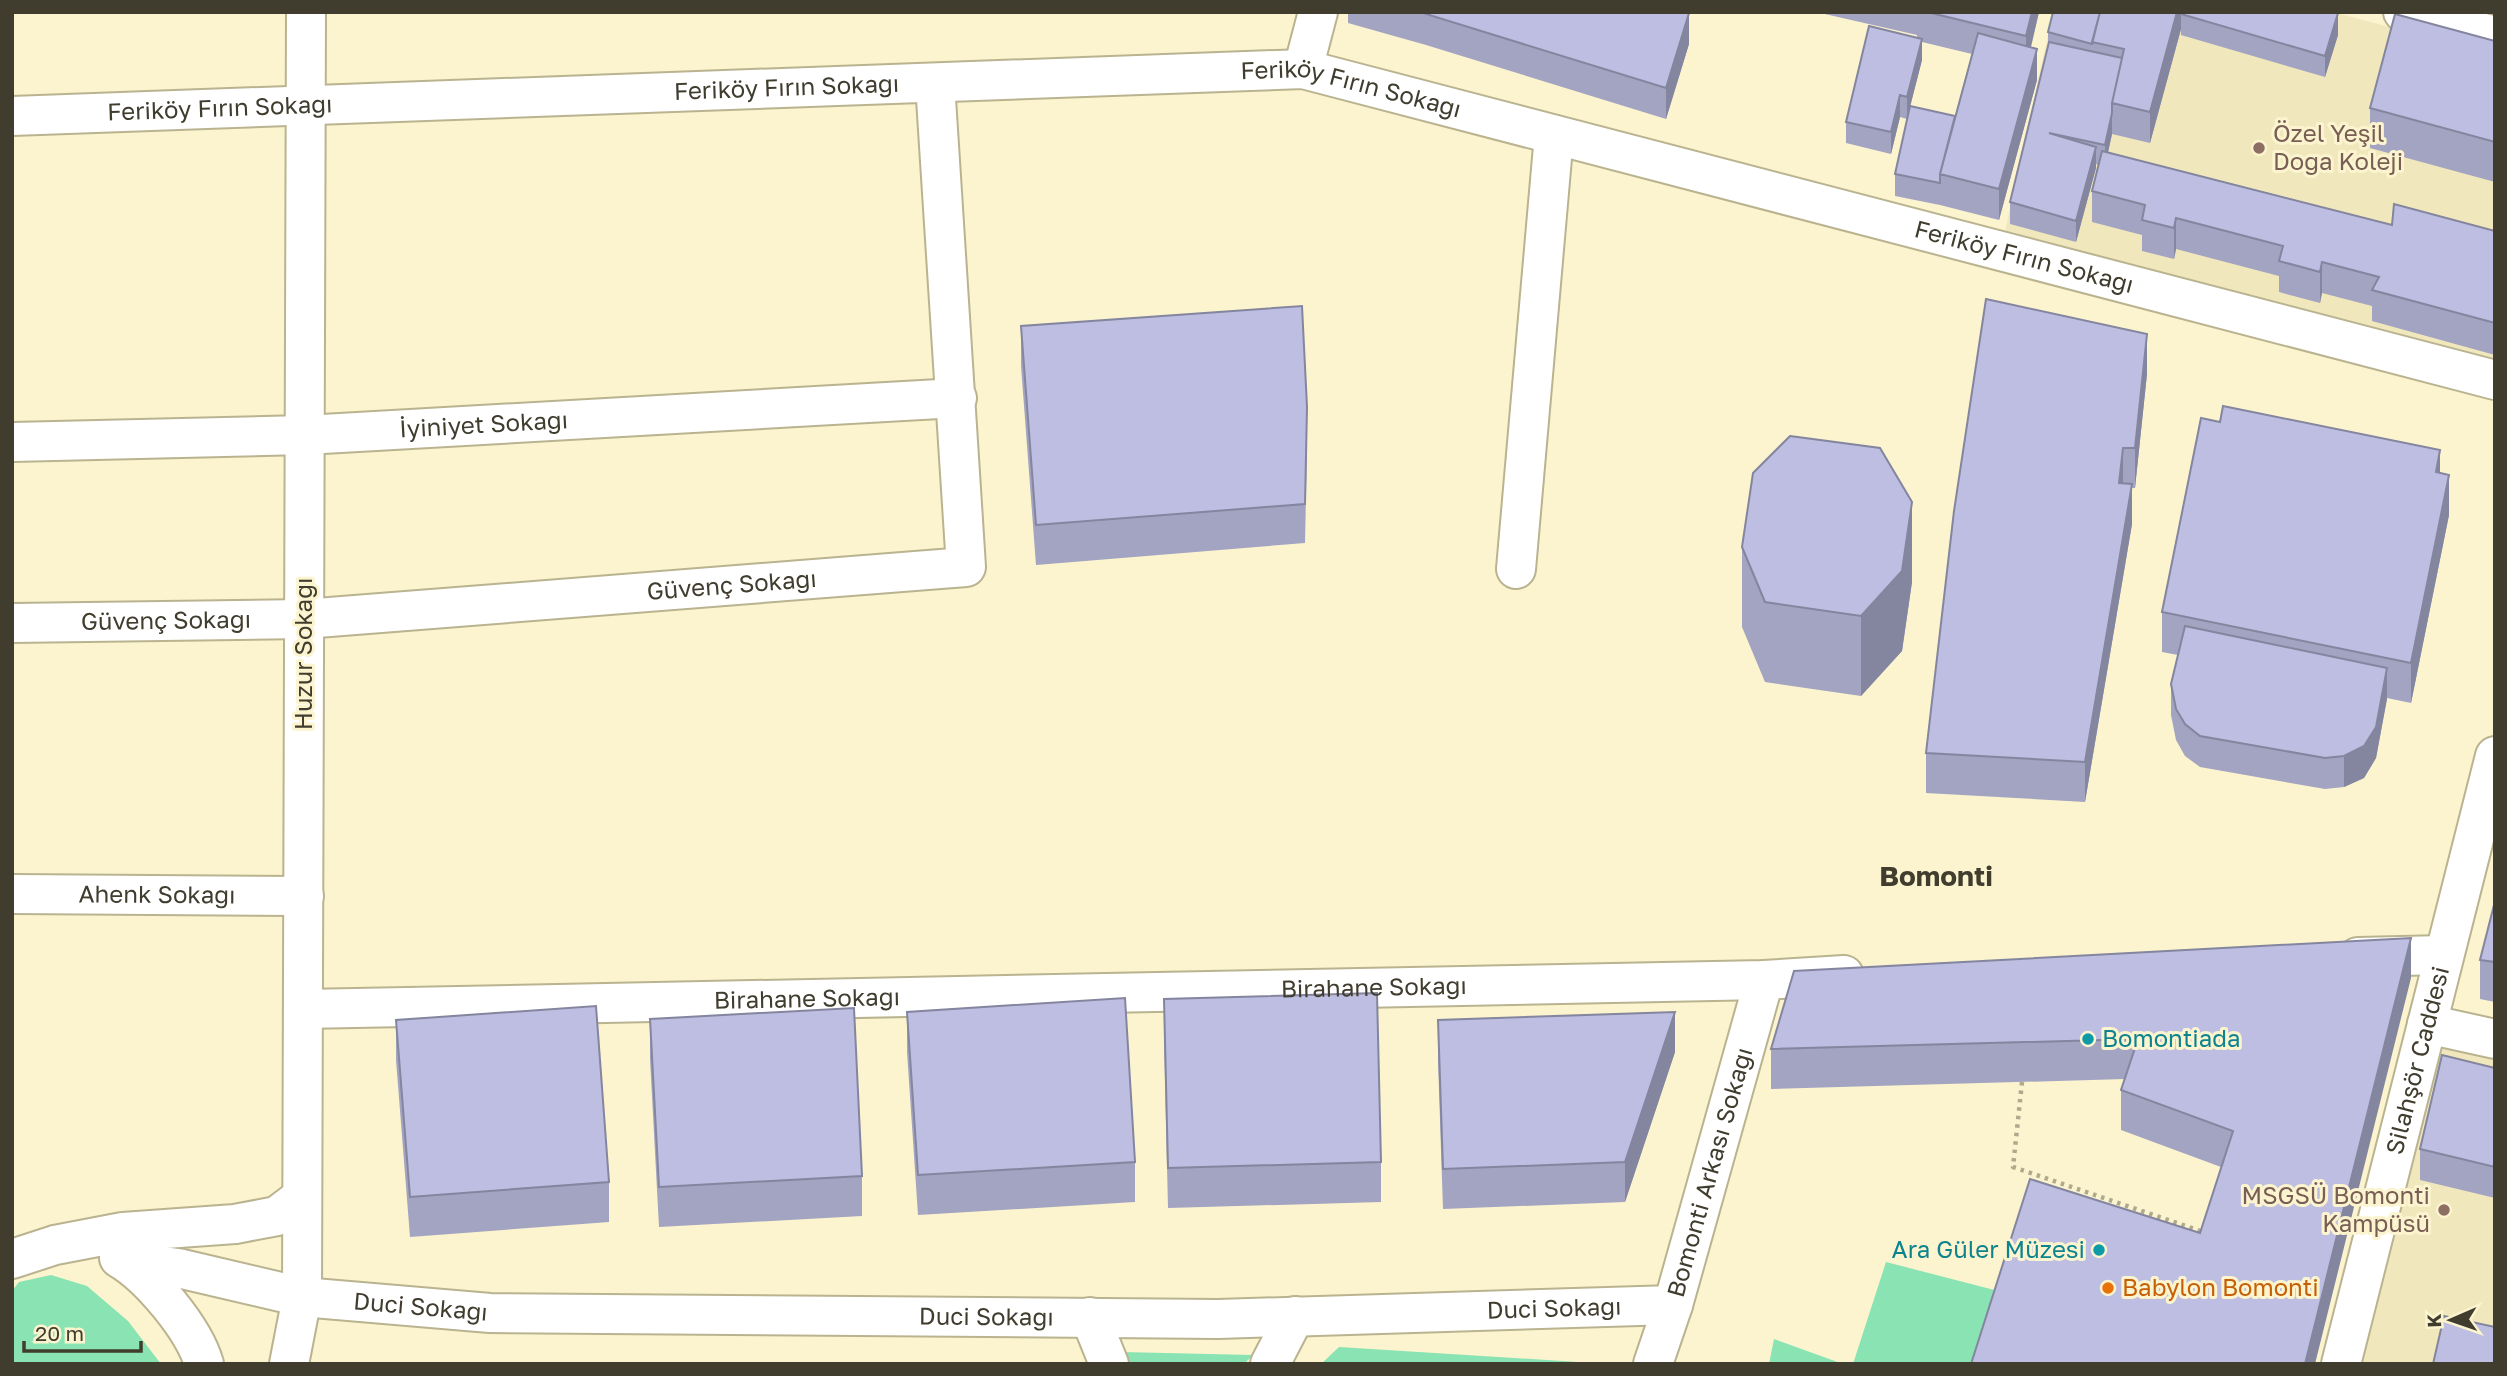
<svg xmlns="http://www.w3.org/2000/svg" width="2507" height="1376" viewBox="0 0 2507 1376" font-family="'Golos Text',sans-serif">
<style>
.built{fill:#f0e8bc}
.green{fill:#89e3b3}
.lines{fill:none;stroke-linecap:round;stroke-linejoin:round}
.minor-casing{stroke:#bab390;stroke-width:42}
.major-casing{stroke:#bab390;stroke-width:42}
.path{stroke:#afa98e;stroke-width:4.5;stroke-dasharray:3.5 5;stroke-linecap:butt}
.minor{stroke:#fff;stroke-width:38}
.major{stroke:#fff;stroke-width:38}
.wall{fill:#a3a3c2;fill-rule:evenodd}
.shaded-wall{fill:#84859e}
.building{fill:#bdbee1;stroke:#84859e;stroke-width:2}
.education-dot{fill:#8d6e63;stroke:#fbf4cf;stroke-width:2.5}
.culture-dot{fill:#0f9aa8;stroke:#fbf4cf;stroke-width:2.5}
.food-dot{fill:#e8710a;stroke:#fbf4cf;stroke-width:2.5}
.labels{text-anchor:middle;stroke-width:6;stroke-linejoin:round;paint-order:stroke}
.street-label{font-size:24px;fill:#403d2f;stroke:#fbf4cf}
.education-label{font-size:24px;fill:#785e54;stroke:#fbf4cf;text-anchor:start}
.culture-label{font-size:24px;fill:#0d838f;stroke:#fbf4cf;text-anchor:start}
.food-label{font-size:24px;fill:#c56008;stroke:#fbf4cf;text-anchor:start}
.quarter-label{font-size:28px;font-weight:bold;fill:#403d2f;stroke:#fbf4cf}
</style>
<rect width="100%" height="100%" fill="#fbf4cf"/>
<path class="built" d="M2053,12H2333L2495,55V366L2003,241Z
M2434,1039L2495,1057V1364H2356Z"/>
<path class="green" d="M1886,1262L2006,1293L1984,1364H1853Z
M51,1275L87,1286L128,1321L161,1364H12V1291L19,1282Z
M1774,1339L1843,1364H1769Z
M1339,1347L1578,1362L1321,1364Z
M1121,1352L1253,1355L1244,1364H1130Z"/>
<g class="lines">
<defs>
<g id="minor">
<path id="s1" d="M306,12L302,1297L490,1313L1218,1319L1673,1305"/>
<path d="M2403,12L2495,36"/>
<path d="M1303,69L1318,12"/>
<path id="s2" d="M12,116L1303,69L2495,380"/>
<path id="s3" d="M12,442L305,435L957,398"/>
<path d="M1516,569L1554,135"/>
<path id="s4" d="M12,623L304,619L966,567L935,83"/>
<path id="s5" d="M12,894L304,896"/>
<path d="M2358,957L2444,955"/>
<path id="s6" d="M303,1009L1764,980L1844,975"/>
<path d="M2427,1024L2495,1039"/>
<path d="M1090,1317L1109,1364"/>
<path d="M1270,1364L1295,1316"/>
<path id="s7" d="M1653,1364L1673,1305L1764,980"/>
<path id="s8" d="M2341,1364L2495,756"/>
</g>
<path id="major" d="M119,1258C150,1276 194,1329 204,1364
M12,1259L55,1245L123,1232L235,1224L277,1216L302,1197
M124,1261L178,1268L302,1297L289,1364"/>
</defs>
<use href="#minor" class="minor-casing"/>
<use href="#major" class="major-casing"/>
<path class="path" d="M2022,1082L2013,1167L2206,1233"/>
<use href="#minor" class="minor"/>
<use href="#major" class="major"/>
</g>
<path class="wall" d="M1348,12H1687L1689,44L1666,119L1426,45L1348,23Z
M1816,12H2039L2031,47L2037,80L1999,220L1940,205L1895,196V174L1907,119L1900,117L1891,154L1846,143V122L1917,38V35ZM1922,42L1972,54L1955,116L1910,106L1922,60Z
M2053,12H2334L2338,35L2325,77L2181,35V29L2150,143L2112,134L2108,152L2392,225L2495,231V355L2372,321V306L2322,293L2320,303L2279,292V276L2176,249L2174,259L2142,251V235L2092,222V191L2098,165L2096,164V168L2076,242L2010,224V202L2048,46V32Z
M2495,41V182L2370,148V108Z
M1021,326L1307,447L1305,543L1036,565L1021,366Z
M2147,374L2135,488H2132V524L2085,802L1926,793V753Z
M2440,473L2449,515L2411,703L2387,698L2376,758L2364,778L2344,787L2325,789L2200,767L2185,756L2176,740L2171,715V684L2178,655L2162,652V612Z
M1742,547L1912,582L1902,651L1861,696L1765,682L1742,627Z
M2495,901V1002L2480,999V960Z
M2411,978L2200,1233L2221,1167L2121,1130V1090L2125,1079L1771,1089V1049Z
M1164,999L1381,1162V1202L1168,1208L1164,1039Z
M907,1012L1135,1162V1202L918,1215L907,1052Z
M650,1019L862,1176V1216L659,1227L650,1059Z
M396,1020L609,1182V1222L410,1237L396,1060Z
M1438,1020L1675,1052L1625,1202L1443,1209L1438,1060Z
M2495,1068V1198L2420,1180V1149Z"/>
<path class="shaded-wall" d="M2032,12H2039L2026,67V36Z
M2177,12H2185L2181,14V29L2150,143V112Z
M1689,13V44L1666,119V88Z
M2338,13V35L2325,77V56Z
M1922,39V60L1907,119V97Z
M2037,49V80L1999,220V189Z
M1900,95V117L1891,154V132Z
M2112,113V134L2105,166V145Z
M2096,147V168L2076,242V221Z
M2176,218V249L2174,259V228Z
M2322,262V293L2320,303V272Z
M2147,334V374L2135,488V448Z
M2123,448V488L2119,483Z
M2440,450V490L2436,472Z
M2449,475V515L2411,703V663Z
M2132,484V524L2085,802V762Z
M1912,502V582L1902,651L1861,696V616Z
M2387,668V699L2376,758L2364,778L2344,787V756Z
M2411,938V978L2315,1364H2305Z
M1675,1012V1052L1625,1202V1162Z"/>
<path class="building" d="M1427,12H1687L1689,13L1666,88L1426,14Z
M1927,12H2032L2026,36Z
M2053,12H2100L2092,44L2048,32Z
M2100,12H2177L2150,112L2112,103L2124,49L2092,42Z
M2181,12H2334L2338,13L2325,56L2181,14Z
M2395,14L2495,41V142L2370,108Z
M1869,26L1922,39L1907,97L1900,95L1891,132L1846,122Z
M1978,33L2037,49L1999,189L1940,174Z
M2049,42L2122,58L2112,103V113L2105,145L2049,133L2096,147L2076,221L2010,202Z
M1910,106L1955,116L1940,174V183L1895,174Z
M2102,151L2392,225L2394,204L2495,231V323L2372,290L2379,277L2322,262L2320,272L2279,261L2283,246L2176,218L2174,228L2142,220L2145,205L2092,191Z
M1986,299L2147,334L2135,448H2123L2119,483L2132,484L2085,762L1926,753L1954,511Z
M1302,306L1307,407L1305,504L1036,525L1021,326Z
M2223,406L2440,450L2436,472L2449,475L2411,663L2162,612L2201,418L2220,422Z
M1790,436L1880,448L1912,502L1902,571L1861,616L1765,602L1742,547L1753,473Z
M2185,626L2387,668L2376,727L2364,746L2344,756L2325,758L2200,736L2185,724L2176,709L2171,684Z
M2495,901V962L2480,960Z
M2411,938L2305,1364H1971L2030,1179L2200,1233L2233,1131L2121,1090L2138,1039L1771,1049L1794,971Z
M1377,993L1381,1162L1168,1168L1164,999Z
M1125,998L1135,1162L918,1175L907,1012Z
M596,1006L609,1182L410,1197L396,1020Z
M854,1008L862,1176L659,1187L650,1019Z
M1675,1012L1625,1162L1443,1169L1438,1020Z
M2442,1055L2495,1068V1167L2420,1149Z
M2444,1316L2495,1327V1364H2433Z"/>
<g class="education-dot">
<circle cx="2259" cy="148" r="7"/>
<circle cx="2444" cy="1210" r="7"/>
</g>
<g class="culture-dot">
<circle cx="2088" cy="1039" r="7"/>
<circle cx="2099" cy="1250" r="7"/>
</g>
<circle class="food-dot" cx="2108" cy="1288" r="7"/>
<g class="labels">
<g class="street-label">
<text dy="8" stroke="none"><textPath href="#s2" startOffset="775">Feriköy Fırın Sokağı</textPath></text>
<text dy="8" stroke="none"><textPath href="#s2" startOffset="1342">Feriköy Fırın Sokağı</textPath></text>
<text dy="8" stroke="none"><textPath href="#s2" startOffset="208">Feriköy Fırın Sokağı</textPath></text>
<text dy="8" stroke="none"><textPath href="#s2" startOffset="2037">Feriköy Fırın Sokağı</textPath></text>
<text dy="8" stroke="none"><textPath href="#s3" startOffset="472">İyiniyet Sokağı</textPath></text>
<text dy="8" stroke="none"><textPath href="#s4" startOffset="721">Güvenç Sokağı</textPath></text>
<text dy="8" stroke="none"><textPath href="#s4" startOffset="154">Güvenç Sokağı</textPath></text>
<text transform="translate(304 654) rotate(-90)" y="8">Huzur Sokağı</text>
<text dy="8" stroke="none"><textPath href="#s5" startOffset="145">Ahenk Sokağı</textPath></text>
<text dy="8" stroke="none"><textPath href="#s6" startOffset="1071">Birahane Sokağı</textPath></text>
<text dy="8" stroke="none"><textPath href="#s6" startOffset="504">Birahane Sokağı</textPath></text>
<text dy="8" stroke="none"><textPath href="#s8" startOffset="313">Silahşör Caddesi</textPath></text>
<text dy="8" stroke="none"><textPath href="#s7" startOffset="200">Bomonti Arkası Sokağı</textPath></text>
<text dy="8" stroke="none"><textPath href="#s1" startOffset="1404">Duci Sokağı</textPath></text>
<text dy="8" stroke="none"><textPath href="#s1" startOffset="2538">Duci Sokağı</textPath></text>
<text dy="8" stroke="none"><textPath href="#s1" startOffset="1970">Duci Sokağı</textPath></text>
</g>
<g class="education-label">
<text x="2273" y="142">Özel Yeşil<tspan x="2273" dy="28">Doğa Koleji</tspan></text>
<text x="2430" y="1204" text-anchor="end">MSGSÜ Bomonti<tspan x="2430" dy="28">Kampüsü</tspan></text>
</g>
<g class="culture-label">
<text x="2102" y="1047">Bomontiada</text>
<text x="2085" y="1258" text-anchor="end">Ara Güler Müzesi</text>
</g>
<g class="food-label">
<text x="2122" y="1296">Babylon Bomonti</text>
</g>
<g class="quarter-label">
<text x="1936" y="886">Bomonti</text>
</g>
</g>
<rect width="2507" height="1376" fill="none" stroke="#403d2f" stroke-width="28"/>
<g transform="translate(2451 1320) rotate(268)" stroke="#fbf4cf" stroke-width="5" paint-order="stroke">
<path d="M0-5L12 26L0 18L-12 26Z" fill="#403d2f"/>
<text y="-10" font-size="19" font-weight="bold" text-anchor="middle" fill="#403d2f">K</text>
</g>
<path d="M24 1341v10h117v-10" fill="none" stroke="#403d2f" stroke-width="3.5"/>
<text x="35" y="1341" font-size="21" fill="#403d2f" stroke="#fbf4cf" stroke-width="5" paint-order="stroke">20 m</text>
</svg>
